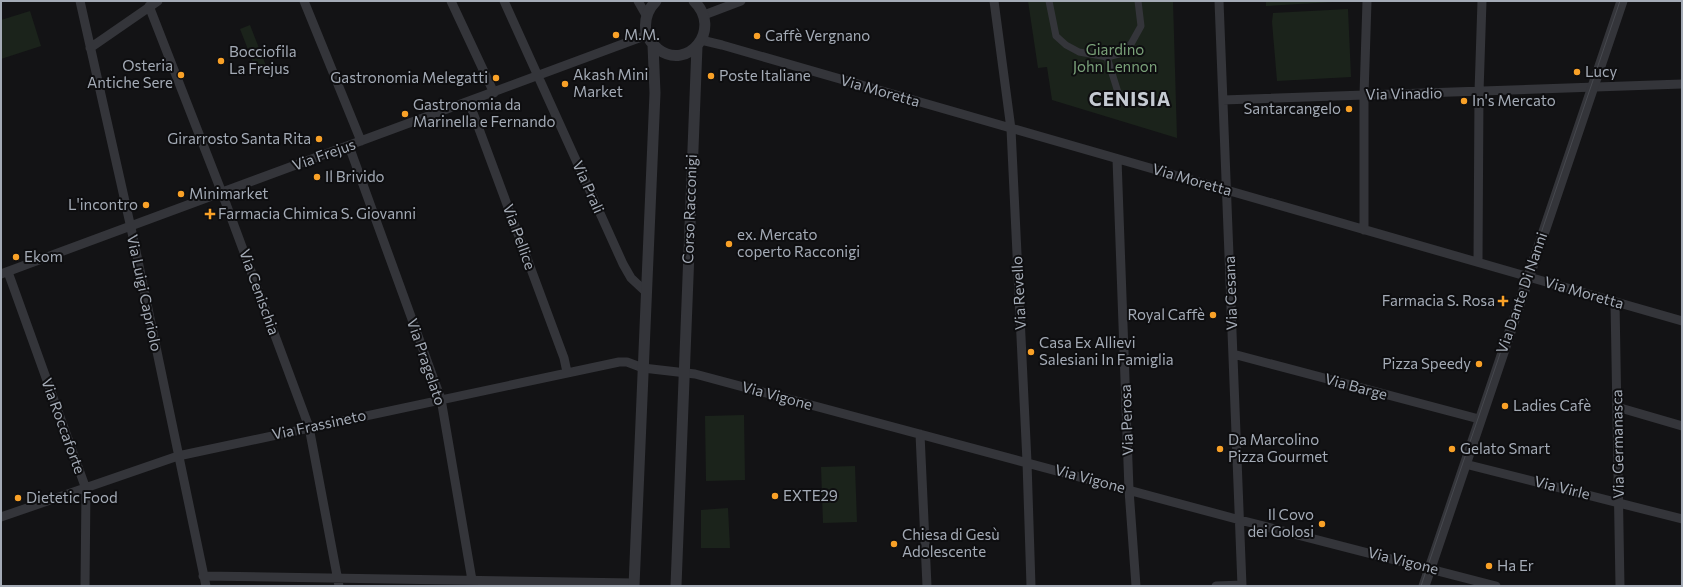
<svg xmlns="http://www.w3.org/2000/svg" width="1683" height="587" viewBox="0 0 1683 587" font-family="Commissioner,sans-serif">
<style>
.green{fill:#1b231b}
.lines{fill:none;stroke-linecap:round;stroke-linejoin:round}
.pedestrian{stroke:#34353a;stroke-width:7}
.minor{stroke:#34353a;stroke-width:9}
.tertiary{stroke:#34353a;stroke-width:11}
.tram{stroke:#47494f;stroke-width:1}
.poi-dot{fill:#f9a127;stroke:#0e0e10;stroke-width:1.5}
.labels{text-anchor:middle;stroke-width:4;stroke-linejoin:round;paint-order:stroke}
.poi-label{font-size:15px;fill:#a4abb6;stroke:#0e0e10;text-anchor:start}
.park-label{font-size:15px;fill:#7ba27a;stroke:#0e0e10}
.street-label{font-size:15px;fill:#a4abb6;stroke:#0e0e10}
.district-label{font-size:19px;font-weight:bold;letter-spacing:1px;fill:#c5cad2;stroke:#0e0e10}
</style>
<rect width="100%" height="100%" fill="#131315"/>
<path class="green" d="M1028,1H1173L1177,138L1052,100L1047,67L1038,68Z
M1266,1H1333V2L1266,6Z
M1348,9L1351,77L1277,81L1272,22L1273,13Z
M30,11L41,46L1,59V20Z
M250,25L266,66L256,70L240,29Z
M744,415L745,480L706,481L705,416Z
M855,466L857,522L823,523L821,467Z
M728,508L730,548H701V510Z"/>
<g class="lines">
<path class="pedestrian" d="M1049,1L1056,36L1066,45L1079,52L1107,57L1119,54L1131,44L1141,26L1138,1
M1107,57L1121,102"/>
<path class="minor" d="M80,1L133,237L206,586
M304,1L361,141
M451,1L494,93
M504,1L623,264L631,278L646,292
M638,1L646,15
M994,1L1011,129L1027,462L1031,586
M1219,1L1242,586
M149,6L222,193L309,427L339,586
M704,15L741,1
M701,40L722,45L1682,321
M90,48L158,1
M1223,100L1682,84
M469,102L564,358L567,372
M349,146L441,399L473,586
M1117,159L1129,490L1136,586
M1364,230V95L1367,1
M1478,262L1479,92L1482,1
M8,272L86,489L85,586
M1,274L647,35
M1615,302L1620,586
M1233,354L1479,419
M1617,407L1682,426
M920,434L927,586
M1465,464L1682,519
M1,517L178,456L619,362H627L643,368L695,374L1240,520L1496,586
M203,576L634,583
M1216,586L1242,585"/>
<path class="tertiary" d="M656,1C648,9 644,19 646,32C648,39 652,44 658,49C688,72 723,29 694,1
M634,586L655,93L653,45
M676,586L697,46
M1424,586L1622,1"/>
<path class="tram" d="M1421,586L1620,1"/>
</g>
<g class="poi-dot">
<circle cx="616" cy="35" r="4"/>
<circle cx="757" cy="36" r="4"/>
<circle cx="221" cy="61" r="4"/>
<circle cx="1577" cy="72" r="4"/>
<circle cx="181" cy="75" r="4"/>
<circle cx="711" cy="76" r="4"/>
<circle cx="496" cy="78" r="4"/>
<circle cx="565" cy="84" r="4"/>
<circle cx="1464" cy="101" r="4"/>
<circle cx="1349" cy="109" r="4"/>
<circle cx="405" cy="114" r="4"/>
<circle cx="319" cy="139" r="4"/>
<circle cx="317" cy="177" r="4"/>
<circle cx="181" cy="194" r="4"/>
<circle cx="146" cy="205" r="4"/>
<path d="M208 208h4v4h4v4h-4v4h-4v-4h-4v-4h4z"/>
<circle cx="729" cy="244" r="4"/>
<circle cx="16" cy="257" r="4"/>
<path d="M1501 295h4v4h4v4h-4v4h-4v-4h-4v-4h4z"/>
<circle cx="1213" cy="315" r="4"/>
<circle cx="1031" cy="352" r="4"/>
<circle cx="1479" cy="364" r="4"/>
<circle cx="1505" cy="406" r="4"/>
<circle cx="1220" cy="449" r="4"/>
<circle cx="1452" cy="449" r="4"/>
<circle cx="775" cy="496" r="4"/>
<circle cx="18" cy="498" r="4"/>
<circle cx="1322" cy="524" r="4"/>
<circle cx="894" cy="544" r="4"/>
<circle cx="1489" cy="566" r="4"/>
</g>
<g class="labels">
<g class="poi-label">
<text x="624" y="40">M.M.</text>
<text x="765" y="41">Caffè Vergnano</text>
<text x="229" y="57">Bocciofila<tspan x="229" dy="17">La Frejus</tspan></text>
<text x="173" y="71" text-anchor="end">Osteria<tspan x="173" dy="17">Antiche Sere</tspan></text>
<text x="1585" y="77">Lucy</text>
<text x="573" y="80">Akash Mini<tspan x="573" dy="17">Market</tspan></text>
<text x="719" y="81">Poste Italiane</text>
<text x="488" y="83" text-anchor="end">Gastronomia Melegatti</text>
<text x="1472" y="106">In's Mercato</text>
<text x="413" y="110">Gastronomia da<tspan x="413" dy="17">Marinella e Fernando</tspan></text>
<text x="1341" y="114" text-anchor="end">Santarcangelo</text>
<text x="311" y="144" text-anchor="end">Girarrosto Santa Rita</text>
<text x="325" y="182">Il Brivido</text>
<text x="189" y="199">Minimarket</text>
<text x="138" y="210" text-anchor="end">L'incontro</text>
<text x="218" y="219">Farmacia Chimica S. Giovanni</text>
<text x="737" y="240">ex. Mercato<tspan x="737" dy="17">coperto Racconigi</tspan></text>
<text x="24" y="262">Ekom</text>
<text x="1495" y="306" text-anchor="end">Farmacia S. Rosa</text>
<text x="1205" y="320" text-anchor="end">Royal Caffè</text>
<text x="1039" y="348">Casa Ex Allievi<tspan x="1039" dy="17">Salesiani In Famiglia</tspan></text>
<text x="1471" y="369" text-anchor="end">Pizza Speedy</text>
<text x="1513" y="411">Ladies Cafè</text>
<text x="1228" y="445">Da Marcolino<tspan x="1228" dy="17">Pizza Gourmet</tspan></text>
<text x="1460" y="454">Gelato Smart</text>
<text x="783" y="501">EXTE29</text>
<text x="26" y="503">Dietetic Food</text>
<text x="1314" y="520" text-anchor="end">Il Covo<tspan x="1314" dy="17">dei Golosi</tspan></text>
<text x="902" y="540">Chiesa di Gesù<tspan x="902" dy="17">Adolescente</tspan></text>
<text x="1497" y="571">Ha Er</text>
</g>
<g class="park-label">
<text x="1115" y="55">Giardino<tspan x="1115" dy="17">John Lennon</tspan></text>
</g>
<g class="street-label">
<text transform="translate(880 91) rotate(16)" y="5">Via Moretta</text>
<text transform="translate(1404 94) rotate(-1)" y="5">Via Vinadio</text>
<text transform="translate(324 155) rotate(-20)" y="5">Via Frejus</text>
<text transform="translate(1192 180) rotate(16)" y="5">Via Moretta</text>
<text transform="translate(588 187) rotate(66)" y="5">Via Prali</text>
<text transform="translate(690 209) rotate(-88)" y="5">Corso Racconigi</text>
<text transform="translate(519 237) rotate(70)" y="5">Via Pellice</text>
<text transform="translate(259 292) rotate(70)" y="5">Via Cenischia</text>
<text transform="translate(144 293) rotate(78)" y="5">Via Luigi Capriolo</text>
<text transform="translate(1019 293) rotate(-93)" y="5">Via Revello</text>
<text transform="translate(1231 293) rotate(-92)" y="5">Via Cesana</text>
<text transform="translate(1522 293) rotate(-71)" y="5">Via Dante Di Nanni</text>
<text transform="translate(1584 293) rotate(16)" y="5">Via Moretta</text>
<text transform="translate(426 362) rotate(71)" y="5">Via Pragelato</text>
<text transform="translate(1356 387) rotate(15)" y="5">Via Barge</text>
<text transform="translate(777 396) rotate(15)" y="5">Via Vigone</text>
<text transform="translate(1127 420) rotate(-92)" y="5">Via Perosa</text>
<text transform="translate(319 425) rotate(-12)" y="5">Via Frassineto</text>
<text transform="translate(63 426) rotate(70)" y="5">Via Roccaforte</text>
<text transform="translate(1618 444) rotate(-91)" y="5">Via Germanasca</text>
<text transform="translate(1090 479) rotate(15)" y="5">Via Vigone</text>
<text transform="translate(1562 488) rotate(14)" y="5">Via Virle</text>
<text transform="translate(1403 561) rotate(14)" y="5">Via Vigone</text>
</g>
<g class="district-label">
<text x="1130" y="106">CENISIA</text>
</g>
</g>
<rect width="1683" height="587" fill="none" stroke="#a4abb6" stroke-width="4"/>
</svg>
